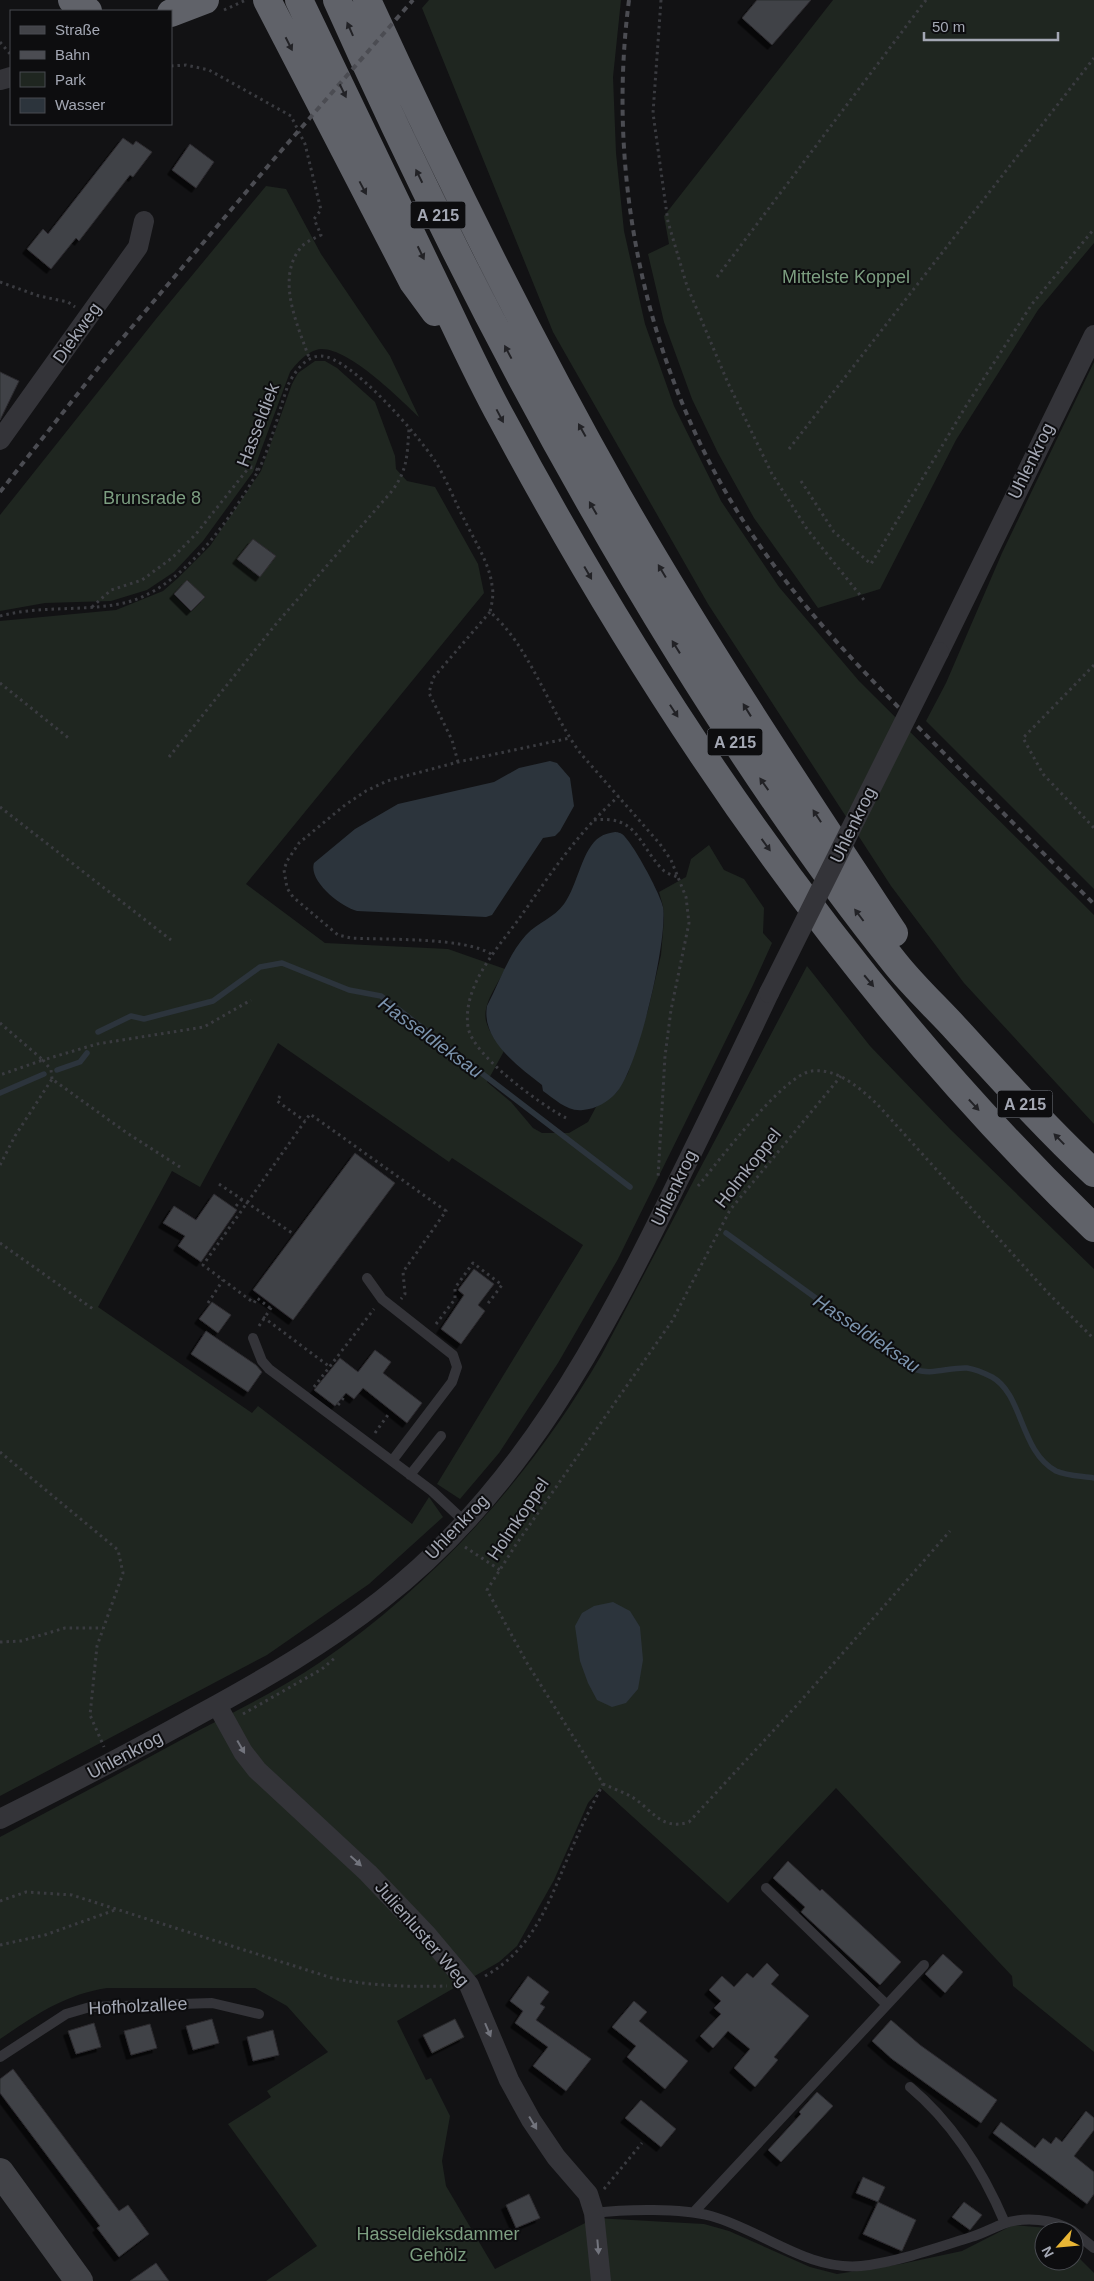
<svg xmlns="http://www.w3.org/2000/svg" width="1094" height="2281" viewBox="0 0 1094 2281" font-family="Arial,sans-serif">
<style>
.green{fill:#1f2620}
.water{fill:#2c343c}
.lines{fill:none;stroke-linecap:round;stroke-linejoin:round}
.stream{stroke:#2c343c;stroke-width:5.5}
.building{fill:#414247;stroke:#2d2c30;filter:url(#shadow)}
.path{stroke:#3a3b40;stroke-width:3;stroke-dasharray:2.5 4;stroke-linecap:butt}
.lane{stroke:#343439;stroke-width:10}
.street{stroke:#343439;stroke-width:20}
.secondary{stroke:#424348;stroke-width:28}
.highway{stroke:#606269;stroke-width:28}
.rail{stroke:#4b4c52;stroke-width:4;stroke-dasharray:6 5;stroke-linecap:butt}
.street-bridge{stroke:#343439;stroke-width:20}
.oneway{fill:#222226}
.oneway2{fill:#72747d}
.labels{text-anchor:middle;stroke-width:4;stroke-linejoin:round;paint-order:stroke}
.shield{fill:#0d0d0f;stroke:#777a82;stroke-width:1}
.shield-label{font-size:16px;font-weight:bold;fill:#a4a8b4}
.park-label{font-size:18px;fill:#7c9e80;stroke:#0d0d0f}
.street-label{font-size:18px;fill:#a4a8b4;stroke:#0d0d0f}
.water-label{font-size:19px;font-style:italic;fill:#7c94ae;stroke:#0d0d0f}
</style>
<defs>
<filter id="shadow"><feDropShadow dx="-4.5" dy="4.5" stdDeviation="0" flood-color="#0009"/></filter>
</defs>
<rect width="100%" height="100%" fill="#121214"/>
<path class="green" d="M429,0H621L613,77L616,153L624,231L645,324L674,406L721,501L779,587L859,681L1094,915V1124L964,983L891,886L708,604L553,332L422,8Z
M833,0H1094V243L1038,310L956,440L880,589L818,608L754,518L718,453L692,399L664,322L648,254L669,244L664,216Z
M266,186L286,189L321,254L390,356L419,417C399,398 349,348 321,349C308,350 297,363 290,372L253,472L203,541L174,572L147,590L111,601L45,603L0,611V515L156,319Z
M315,361H325L337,368L375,402L395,456L396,469L407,481L435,487L478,564L484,593L246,884L325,943L448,949L505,969C498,984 480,1007 487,1024C490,1034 498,1043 504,1051L487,1082L511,1102L533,1128L542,1133H569L588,1122L596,1107L616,1093L628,1073L648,1010L661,955L664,919L663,906L659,892L686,877L691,859L709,845L724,870L744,879L764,908L763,933L772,943L753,985L618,1259L558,1363L499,1453L460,1499L437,1484L583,1245L452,1158L449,1162L278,1043L200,1187L172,1171L98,1307L252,1413L258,1406L412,1524L429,1497L443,1517L369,1584L267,1655L0,1796V621L116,610L163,591L178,578L210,546L261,471L292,384L298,373Z
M1094,362V889L926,721L946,683L1002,553Z
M807,966L870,1046L950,1129L1094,1269V2052L1013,1986L1012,1976L836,1788L728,1903L601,1788L588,1803L554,1880L517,1946L499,1962L397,2021L426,2080L431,2078L450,2116L442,2161L446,2186L495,2269L595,2218L704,2224L729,2231L810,2267L837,2274L901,2264L962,2251L1013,2225L1048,2228L1051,2231H1044V2261H1074V2253L1094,2273V2281H266L317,2246L228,2124L271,2097L267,2091L328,2052L287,2006L255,1988H107C63,1995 36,2015 0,2039V1837C64,1803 128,1769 192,1734C234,1712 279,1690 319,1663C435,1584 532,1475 602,1354Z"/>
<path class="water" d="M550,761L557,763L570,778L574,806L560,831L555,836L543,838L492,915L486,917L357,911C341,907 308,881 314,863L355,829L398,804L494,782L519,768Z
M615,832C617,832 621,833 622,834C632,841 661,895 663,907C668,939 638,1070 616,1093C608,1102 596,1109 583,1110C567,1112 555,1099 543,1091L542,1085C518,1066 481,1040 487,1006C499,983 508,955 526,935C538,922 554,918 564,904C578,885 582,848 600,837C604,834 610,833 615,832Z
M613,1602L630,1611L640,1627L643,1660L638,1689L626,1703L612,1707L597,1700L588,1683L580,1661L575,1626L582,1613L594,1606Z"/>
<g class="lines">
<path class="stream" d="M98,1032L131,1016L144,1019L213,1001L260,967L282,963L349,990L381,996L630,1187
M57,1070L80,1062L87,1053
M0,1093L44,1074
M726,1233L914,1369C931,1376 949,1367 967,1368C974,1369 986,1374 992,1377C1023,1394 1020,1452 1056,1471C1067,1476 1082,1476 1094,1478"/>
</g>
<path class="building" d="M757,0H811L772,45L742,18Z
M123,138L133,145L136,141L152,152L133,177L130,175L79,241L76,238L51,269L27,249L43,229L48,234Z
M190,144L214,162L196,188L172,170Z
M0,372L19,381L0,420Z
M253,539L276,556L260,577L237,559Z
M187,580L205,597L191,611L174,594Z
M355,1153L395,1183L293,1320L253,1290Z
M214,1194L237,1210L201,1262L178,1246L185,1236L163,1223L174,1206L196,1220Z
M474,1269L494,1284L478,1305L485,1311L461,1344L441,1329L464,1295L458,1290Z
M212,1302L231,1315L218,1333L199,1319Z
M206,1331L256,1365L262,1372L248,1392L191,1354Z
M375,1350L391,1362L383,1373L422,1403L407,1423L363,1388L354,1399L346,1393L335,1406L314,1390L340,1358L358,1372Z
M788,1861L820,1891L822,1889L901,1962L880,1985L801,1912L805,1907L773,1878Z
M943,1954L963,1972L945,1993L925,1974Z
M767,1963L779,1975L771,1984L809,2016L774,2057L778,2060L755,2087L734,2068L750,2049L728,2031L713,2048L700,2036L721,2014L714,2008L721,2001L709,1990L722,1976L734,1987L747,1973L753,1978Z
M528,1976L549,1992L540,2004L545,2007L536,2020L591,2059L566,2091L533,2066L548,2047L515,2023L523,2011L510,2001Z
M634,2001L647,2012L639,2021L688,2061L665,2089L627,2057L636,2046L612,2027Z
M212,2019L219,2043L193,2050L186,2026Z
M455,2019L464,2037L432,2053L423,2035Z
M891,2020L920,2045L997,2100L981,2123L892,2059L872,2041Z
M94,2023L101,2047L76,2054L68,2031Z
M150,2024L157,2048L131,2055L124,2031Z
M273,2030L279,2055L253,2061L247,2037Z
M13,2069L119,2211L128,2205L149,2234L119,2257L97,2228L100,2226L0,2093V2079Z
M817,2092L833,2106L781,2162L768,2150L801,2114L799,2112Z
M641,2100L676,2129L661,2147L625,2118Z
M1086,2111L1094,2118V2130L1074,2156L1094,2172V2194L1087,2204L993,2133L1001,2122L1035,2148L1043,2138L1051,2144L1056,2137L1062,2142Z
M863,2177L885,2187L878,2202L856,2193Z
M529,2194L540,2218L516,2228L506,2205Z
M878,2202L916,2220L902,2251L863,2234Z
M964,2202L982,2215L970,2230L952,2217Z
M156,2263L169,2281H130Z"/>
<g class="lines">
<path class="path" d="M661,0L653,113L668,222L687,286L728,383L772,474L807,529L864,600
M224,10L246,0
M0,42L11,55
M171,66L186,65L209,70L291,116L305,144L321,210L314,219L321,235C313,239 304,242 299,250C277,280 297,324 308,355L311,358
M717,277L926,0
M0,282L39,296L68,302L75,307
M789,449L1094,58
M801,481L834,532L871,564L966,406L1032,304L1094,229
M92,607L111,590L142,580L172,558L196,534L247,470L252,467L258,470
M0,616C42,605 83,612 124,603C181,590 231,519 258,471C270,448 279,411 288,385C294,373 305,356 321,356C351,357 418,435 435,461C446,478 454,500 464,519C474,540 489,562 492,585C494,594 492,603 490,612C530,646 549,711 581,754L660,844L671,860L686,897L689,923L671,1010L665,1056L658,1178
M1094,665L1023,738L1043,774L1094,828
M0,683L71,740
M169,757L276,624L392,491C408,469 407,455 409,429
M458,762L452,740L429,693L433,678L490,612
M0,807L171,940
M594,820C637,815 638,843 661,868C665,873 672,875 678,877
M491,954C464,937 386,940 351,938L338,935L293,897L287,888L284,870L287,861L299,843L345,805L366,791L387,781L458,762L570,738
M0,1023L43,1060L0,1075
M52,1079L51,1070L43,1060L97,1044L204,1027L251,1000
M280,1096L277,1101L305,1121
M566,1118C541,1105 472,1055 468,1027C462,985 499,947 521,916C551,873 579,831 619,796
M0,1165L15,1136L52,1079L127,1133L180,1167
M219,1184L292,1233
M698,1186C718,1162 784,1074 812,1071C838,1068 861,1089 878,1105L1048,1293L1094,1339
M236,1206L242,1199
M0,1243L93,1309
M208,1303L223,1280
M270,1308L257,1298L254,1303L203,1265L310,1114L446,1211L403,1272L405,1294L401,1299
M263,1317L330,1367
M436,1324L455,1299V1288L473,1263L502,1285L486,1306
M259,1326L273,1305
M314,1387L374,1309
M338,1405L345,1396
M375,1433L390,1412
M0,1452L118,1550L123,1573L97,1646L90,1715L104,1747
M465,1547L500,1570
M0,1642L21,1641L65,1628H103
M243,1714L322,1669L336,1657
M603,1784C612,1788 623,1792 632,1797C653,1810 661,1831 689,1822L798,1704L950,1531
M0,1901L26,1892L72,1895L332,1978C371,1986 407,1987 447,1986
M0,1945L45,1935L115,1910
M485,1976C539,1946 552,1891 576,1839C584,1820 594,1802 603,1784L527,1663L487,1590L517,1543L672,1321L730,1210L841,1076
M604,2189L642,2143"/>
<path class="lane" d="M367,1278L382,1299L453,1355L457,1367L452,1382L392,1461
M253,1338L262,1361L269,1369L432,1491L465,1522
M410,1475L441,1436
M766,1888L886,2004
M0,2057L66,2014L90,2007L212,2003L259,2014
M910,2087C953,2123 983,2171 1005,2223
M694,2212L924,1965
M594,2213C626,2209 681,2208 711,2216C762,2230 807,2271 861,2266C897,2262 937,2248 971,2237C982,2234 992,2228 1003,2224C1024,2216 1054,2219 1073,2231
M1074,2232L1094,2248"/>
<path class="street" d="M0,80L11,77
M0,440L138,247L144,221
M939,652L1094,335
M217,1705L243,1752L257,1770L368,1873L427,1935L469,1985L509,2080L531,2120L556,2157L588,2194L594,2213L601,2281
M0,1819C68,1785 136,1750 202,1713C264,1679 325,1644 381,1600C520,1492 601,1339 677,1183C708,1120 739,1057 769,993"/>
<path class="secondary" d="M0,2172L79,2281"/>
<path class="highway" d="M72,0L88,11
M267,0L413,282L435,312
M299,0C342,91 386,182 430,273C454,322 476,372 502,419C660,714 852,995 1094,1228
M337,0C438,226 551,446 681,656C747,762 817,866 895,963C914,987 937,1008 957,1030C1002,1079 1046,1128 1094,1173
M367,0C444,168 526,334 617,495C703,645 799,789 894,933
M171,13L205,0"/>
<path class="rail" d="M629,0C604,191 652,396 765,553C812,619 867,676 924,733C980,790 1037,847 1094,904
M0,492L110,353L274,159L413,0"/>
<path class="street-bridge" d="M769,993L939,652"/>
</g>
<defs><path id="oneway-solid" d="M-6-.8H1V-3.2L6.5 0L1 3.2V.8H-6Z" transform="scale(1.25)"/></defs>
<g class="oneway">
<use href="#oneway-solid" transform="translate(350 29) rotate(-114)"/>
<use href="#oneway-solid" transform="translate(289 44) rotate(63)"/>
<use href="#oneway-solid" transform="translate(343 91) rotate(64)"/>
<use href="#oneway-solid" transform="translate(419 176) rotate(-116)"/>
<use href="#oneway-solid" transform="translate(363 188) rotate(62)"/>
<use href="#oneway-solid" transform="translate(421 253) rotate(64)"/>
<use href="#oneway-solid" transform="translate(508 352) rotate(-118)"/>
<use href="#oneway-solid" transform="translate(500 416) rotate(62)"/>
<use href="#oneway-solid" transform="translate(582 430) rotate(-119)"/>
<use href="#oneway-solid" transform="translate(593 508) rotate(-120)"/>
<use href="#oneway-solid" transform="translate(662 571) rotate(-121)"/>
<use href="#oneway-solid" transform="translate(588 573) rotate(60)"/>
<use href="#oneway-solid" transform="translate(676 647) rotate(-122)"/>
<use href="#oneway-solid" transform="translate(747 710) rotate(-122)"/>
<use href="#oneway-solid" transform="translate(674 711) rotate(57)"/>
<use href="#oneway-solid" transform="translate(764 784) rotate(-125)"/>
<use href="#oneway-solid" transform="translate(817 816) rotate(-123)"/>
<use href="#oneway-solid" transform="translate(766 845) rotate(54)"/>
<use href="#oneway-solid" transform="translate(859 915) rotate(-127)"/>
<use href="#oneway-solid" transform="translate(869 981) rotate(50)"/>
<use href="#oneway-solid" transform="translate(974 1105) rotate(47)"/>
<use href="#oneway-solid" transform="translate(1059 1139) rotate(-134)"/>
</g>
<g class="oneway2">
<use href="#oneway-solid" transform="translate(241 1747) rotate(60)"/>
<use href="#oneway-solid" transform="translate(356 1861) rotate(42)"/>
<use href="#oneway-solid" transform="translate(488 2030) rotate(67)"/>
<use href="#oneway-solid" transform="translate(533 2123) rotate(59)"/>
<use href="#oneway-solid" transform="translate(598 2247) rotate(85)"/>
</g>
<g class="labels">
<g class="shield">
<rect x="410.5" y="201.5" width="55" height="27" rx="4"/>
<rect x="707.5" y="728.5" width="55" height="27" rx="4"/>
<rect x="997.5" y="1090.5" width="55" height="27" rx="4"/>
</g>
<g class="shield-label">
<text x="438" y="221">A 215</text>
<text x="735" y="748">A 215</text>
<text x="1025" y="1110">A 215</text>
</g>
<g class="park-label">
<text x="846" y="283">Mittelste Koppel</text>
<text x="152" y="504">Brunsrade 8</text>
<text x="438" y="2240">Hasseldieksdammer<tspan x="438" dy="21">Gehölz</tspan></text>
</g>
<g class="street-label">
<text transform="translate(77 333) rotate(-55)" y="6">Diekweg</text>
<text transform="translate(258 425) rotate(-69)" y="6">Hasseldiek</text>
<text transform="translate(1031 461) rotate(-64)" y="6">Uhlenkrog</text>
<text transform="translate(853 825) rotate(-64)" y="6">Uhlenkrog</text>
<text transform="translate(748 1168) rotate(-52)" y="6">Holmkoppel</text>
<text transform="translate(674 1188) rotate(-64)" y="6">Uhlenkrog</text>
<text transform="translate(518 1519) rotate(-56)" y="6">Holmkoppel</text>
<text transform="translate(457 1527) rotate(-46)" y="6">Uhlenkrog</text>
<text transform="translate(125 1755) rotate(-28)" y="6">Uhlenkrog</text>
<text transform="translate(422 1934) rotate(49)" y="6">Julienluster Weg</text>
<text transform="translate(138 2006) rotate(-3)" y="6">Hofholzallee</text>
</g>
<g class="water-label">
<text transform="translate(431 1037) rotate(36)" y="7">Hasseldieksau</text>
<text transform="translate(867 1333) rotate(34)" y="7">Hasseldieksau</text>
</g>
</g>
<rect x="10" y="10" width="162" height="115" fill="#0d0d0f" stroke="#494b51"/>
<rect x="20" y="26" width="25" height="8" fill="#424348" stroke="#494b51"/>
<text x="55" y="35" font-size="15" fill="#a4a8b4">Straße</text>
<rect x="20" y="51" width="25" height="8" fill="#4b4c52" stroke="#494b51"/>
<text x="55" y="60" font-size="15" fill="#a4a8b4">Bahn</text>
<rect x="20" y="72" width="25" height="15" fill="#1f2620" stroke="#494b51"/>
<text x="55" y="85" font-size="15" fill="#a4a8b4">Park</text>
<rect x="20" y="98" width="25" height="15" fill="#2c343c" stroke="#494b51"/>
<text x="55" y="110" font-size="15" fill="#a4a8b4">Wasser</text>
<g transform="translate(1059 2246) rotate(243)"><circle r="24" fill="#0d0d0f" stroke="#494b51"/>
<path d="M0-4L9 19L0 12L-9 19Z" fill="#e9b635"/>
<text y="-8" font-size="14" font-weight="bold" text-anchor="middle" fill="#a4a8b4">N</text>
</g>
<path d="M924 32v8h134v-8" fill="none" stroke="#a4a8b4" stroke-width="2.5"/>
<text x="932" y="32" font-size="15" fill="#a4a8b4" stroke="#0d0d0f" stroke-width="4" paint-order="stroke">50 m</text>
</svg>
